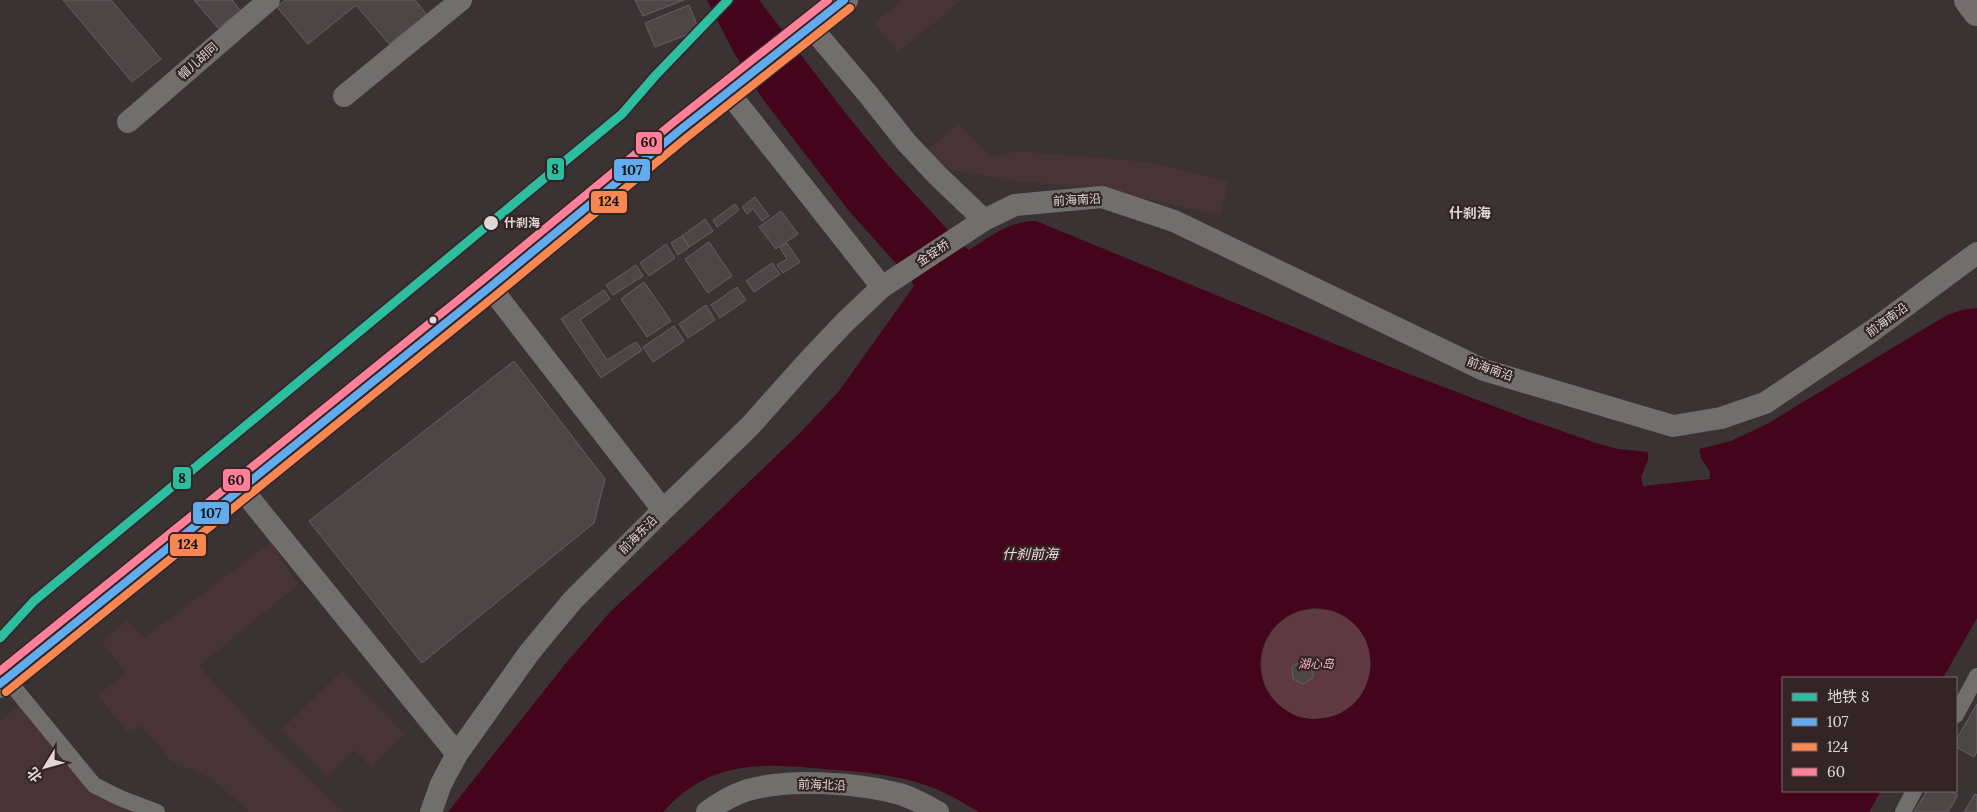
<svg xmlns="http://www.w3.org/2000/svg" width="1977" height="812" viewBox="0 0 1977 812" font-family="Lora,'Noto Sans SC',serif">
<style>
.built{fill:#483337}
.green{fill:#5f3942}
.water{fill:#44041b;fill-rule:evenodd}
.pier{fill:#3a3233}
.building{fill:#4d4647;stroke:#675f60}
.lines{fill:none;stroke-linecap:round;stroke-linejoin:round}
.pedestrian{stroke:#716e6e;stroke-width:16}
.minor{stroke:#716e6e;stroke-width:22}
.secondary{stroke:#757070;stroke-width:28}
.primary{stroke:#746e6f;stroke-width:28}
.bus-1-casing{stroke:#332426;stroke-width:11}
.bus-2-casing{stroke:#332426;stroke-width:11}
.bus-3-casing{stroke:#332426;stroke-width:11}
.bus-1{stroke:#60acee;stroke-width:8}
.bus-2{stroke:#f88751;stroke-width:8}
.bus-3{stroke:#ff8098;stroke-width:8}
.metro-1-casing{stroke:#332426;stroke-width:12}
.metro-1{stroke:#2dbd9f;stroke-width:9}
.stop-dot{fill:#e1d6d8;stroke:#332426;stroke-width:2}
.labels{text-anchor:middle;stroke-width:4.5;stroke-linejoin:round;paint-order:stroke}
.street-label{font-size:12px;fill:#e1d6d8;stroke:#332426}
.stop-label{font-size:12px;font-weight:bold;fill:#e1d6d8;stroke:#332426;text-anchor:start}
.park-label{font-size:12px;font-style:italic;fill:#f9b7c3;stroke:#332426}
.neighbourhood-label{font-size:14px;font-weight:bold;fill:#e1d6d8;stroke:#332426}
.water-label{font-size:14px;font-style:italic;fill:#f4dde0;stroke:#332426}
.line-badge{stroke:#332426;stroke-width:2}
.pale-badge-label{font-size:14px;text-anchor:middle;font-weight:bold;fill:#111}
</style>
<rect width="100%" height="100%" fill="#3a3233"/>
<path class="built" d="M902,0H962L898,52L874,23Z
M959,123L989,155L1001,156L1015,151L1149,162L1228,182L1221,215L1093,188L1014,181L943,168L928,150Z
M271,542L298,585L199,666L261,733L344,812H249L213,779L171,761L141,726L127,732L98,696L125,672L102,642L128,620L144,638Z
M342,670L405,734L371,767L354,750L327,776L281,730Z
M25,700L94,785L163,812H0V721Z"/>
<path class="green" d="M1261 664a55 55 0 1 1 110 0a55 55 0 1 1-110 0Z"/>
<path class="water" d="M707,0H759L843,110L888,165L959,242L969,250C990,237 1011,220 1036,221L1391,367L1527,419L1596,443L1618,449L1648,452H1676L1699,449L1731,441L1767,424L1947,315L1962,310L1977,308V618L1943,678H1783V791H1881L1869,812H979C962,802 944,791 925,785C896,775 865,772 835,770C767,764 713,756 663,812H448L566,663L611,611L699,530L799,434L839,391L914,286L911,280L849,211L762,98L733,51ZM1314,608C1320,609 1328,609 1333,611C1392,632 1378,718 1315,719C1297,720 1280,709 1270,695C1250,666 1263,625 1296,612C1301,610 1308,609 1314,608Z"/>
<path class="pier" d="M1699,447L1701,458L1710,472V479L1643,486L1641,477L1648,460V450H1676Z"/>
<path class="building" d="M63,0H111L161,59L132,82Z
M194,0H232L241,11L218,28Z
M285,0H415L427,15L389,44L356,5L308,44L277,7Z
M635,0H684L643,16Z
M689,5L699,30L655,47L645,23Z
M755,197L769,216L762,221L753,209L747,214L742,207Z
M735,204L739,210L717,227L713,220Z
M781,211L798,234L776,249L759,227Z
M705,219L713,231L689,247L682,236Z
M682,236L689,247L678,255L671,243Z
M709,242L732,276L708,293L685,259Z
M787,243L800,262L783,273L777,265L787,259L780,248Z
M666,244L675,258L649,276L640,263Z
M772,263L780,274L754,292L746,281Z
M636,265L643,276L613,295L606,285Z
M644,282L671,321L647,337L621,299Z
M737,287L746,300L720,318L711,305Z
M604,290L610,299L580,320L607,360L636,342L642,350L601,378L561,319Z
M706,305L715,320L688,338L679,324Z
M674,326L684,341L653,362L643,347Z
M514,361L605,479L594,523L422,663L309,521Z
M1302,660L1313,666V678L1303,684L1293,679L1292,667Z
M1977,704V752L1974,757L1956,747V740Z
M1927,791H1950L1958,795L1948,812H1914Z
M1975,794L1977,795V812H1964Z"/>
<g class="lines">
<path class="pedestrian" d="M7,679L94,785L120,798L157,812
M1956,715L1977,676
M1903,812L1914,791"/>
<path class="minor" d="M811,27L867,93L906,142L937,175L984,220
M729,93L882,287
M344,96L461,0
M128,122L269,0
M490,287L663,510
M241,488L457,754
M431,812L441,784L457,754L529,653L572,601L663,510L749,427L809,360L845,322L882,287L984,220L1015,205L1102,197L1174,221L1484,370L1673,426L1721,418L1765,403L1872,331L1977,253
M707,812C720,802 732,795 748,790C789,778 859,783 900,794C913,798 927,806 938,812"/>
<path class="secondary" d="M0,684L490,287L680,130L844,0"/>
<path class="primary" d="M1968,0L1977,12"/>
<defs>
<path id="bus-1" d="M0,684L490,287L680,130L844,0"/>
<path id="bus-2" d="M6,692L496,295L686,138L850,8"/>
<path id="bus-3" d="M0,671L484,279L674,122L828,0"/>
</defs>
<use href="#bus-1" class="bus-1-casing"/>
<use href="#bus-2" class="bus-2-casing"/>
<use href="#bus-3" class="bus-3-casing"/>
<use href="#bus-1" class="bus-1"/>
<use href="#bus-2" class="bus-2"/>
<use href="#bus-3" class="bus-3"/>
<defs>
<path id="metro-1" d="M0,638L34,601L622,114L655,76L728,0"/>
</defs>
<use href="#metro-1" class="metro-1-casing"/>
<use href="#metro-1" class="metro-1"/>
</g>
<g class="stop-dot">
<circle cx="491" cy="223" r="8"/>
<circle cx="433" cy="320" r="4.5"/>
</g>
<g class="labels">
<g class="street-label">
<text transform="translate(198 61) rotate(-42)" y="4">帽儿胡同</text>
<text transform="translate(1077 200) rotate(-3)" y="4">前海南沿</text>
<text transform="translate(933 253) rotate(-34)" y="4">金锭桥</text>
<text transform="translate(1887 320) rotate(-36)" y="4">前海南沿</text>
<text transform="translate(1490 369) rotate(20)" y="4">前海南沿</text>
<text transform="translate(638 535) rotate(-45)" y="4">前海东沿</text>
<text transform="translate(822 785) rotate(2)" y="4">前海北沿</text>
</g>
<g class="stop-label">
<text x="504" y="227">什刹海</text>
</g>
<g class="park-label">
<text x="1316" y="668">湖心岛</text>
</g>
<g class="neighbourhood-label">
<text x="1470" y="218">什刹海</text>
</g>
<g class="water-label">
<text x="1030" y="559">什刹前海</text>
</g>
</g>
<g class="line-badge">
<rect x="635" y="131" width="28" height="24" rx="5" fill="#ff8098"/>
<rect x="546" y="157" width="19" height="24" rx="5" fill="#2dbd9f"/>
<rect x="613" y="158" width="38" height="24" rx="5" fill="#60acee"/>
<rect x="590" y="190" width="38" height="24" rx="5" fill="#f88751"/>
<rect x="172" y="466" width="20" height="24" rx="5" fill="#2dbd9f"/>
<rect x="222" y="468" width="29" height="24" rx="5" fill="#ff8098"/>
<rect x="192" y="501" width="38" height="24" rx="5" fill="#60acee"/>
<rect x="169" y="533" width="38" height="24" rx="5" fill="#f88751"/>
</g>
<g class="pale-badge-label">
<text x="649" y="147">60</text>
<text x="555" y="174">8</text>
<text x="632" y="175">107</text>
<text x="609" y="206">124</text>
<text x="182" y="483">8</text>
<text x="236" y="485">60</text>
<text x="211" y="518">107</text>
<text x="188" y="549">124</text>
</g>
<rect x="1782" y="677" width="175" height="115" fill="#332426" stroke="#796b6d"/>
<rect x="1792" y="693" width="25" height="8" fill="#2dbd9f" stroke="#796b6d"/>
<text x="1827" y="702" font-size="15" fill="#e1d6d8">地铁 8</text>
<rect x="1792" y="718" width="25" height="8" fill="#60acee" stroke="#796b6d"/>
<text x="1827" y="727" font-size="15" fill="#e1d6d8">107</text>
<rect x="1792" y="743" width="25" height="8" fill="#f88751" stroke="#796b6d"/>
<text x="1827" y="752" font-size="15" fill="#e1d6d8">124</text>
<rect x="1792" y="768" width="25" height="8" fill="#ff8098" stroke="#796b6d"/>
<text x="1827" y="777" font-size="15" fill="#e1d6d8">60</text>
<g transform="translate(45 767) rotate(233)" stroke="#332426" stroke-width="4" paint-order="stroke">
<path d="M0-4L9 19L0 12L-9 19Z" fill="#e1d6d8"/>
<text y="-8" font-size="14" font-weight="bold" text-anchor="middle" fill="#e1d6d8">北</text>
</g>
</svg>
